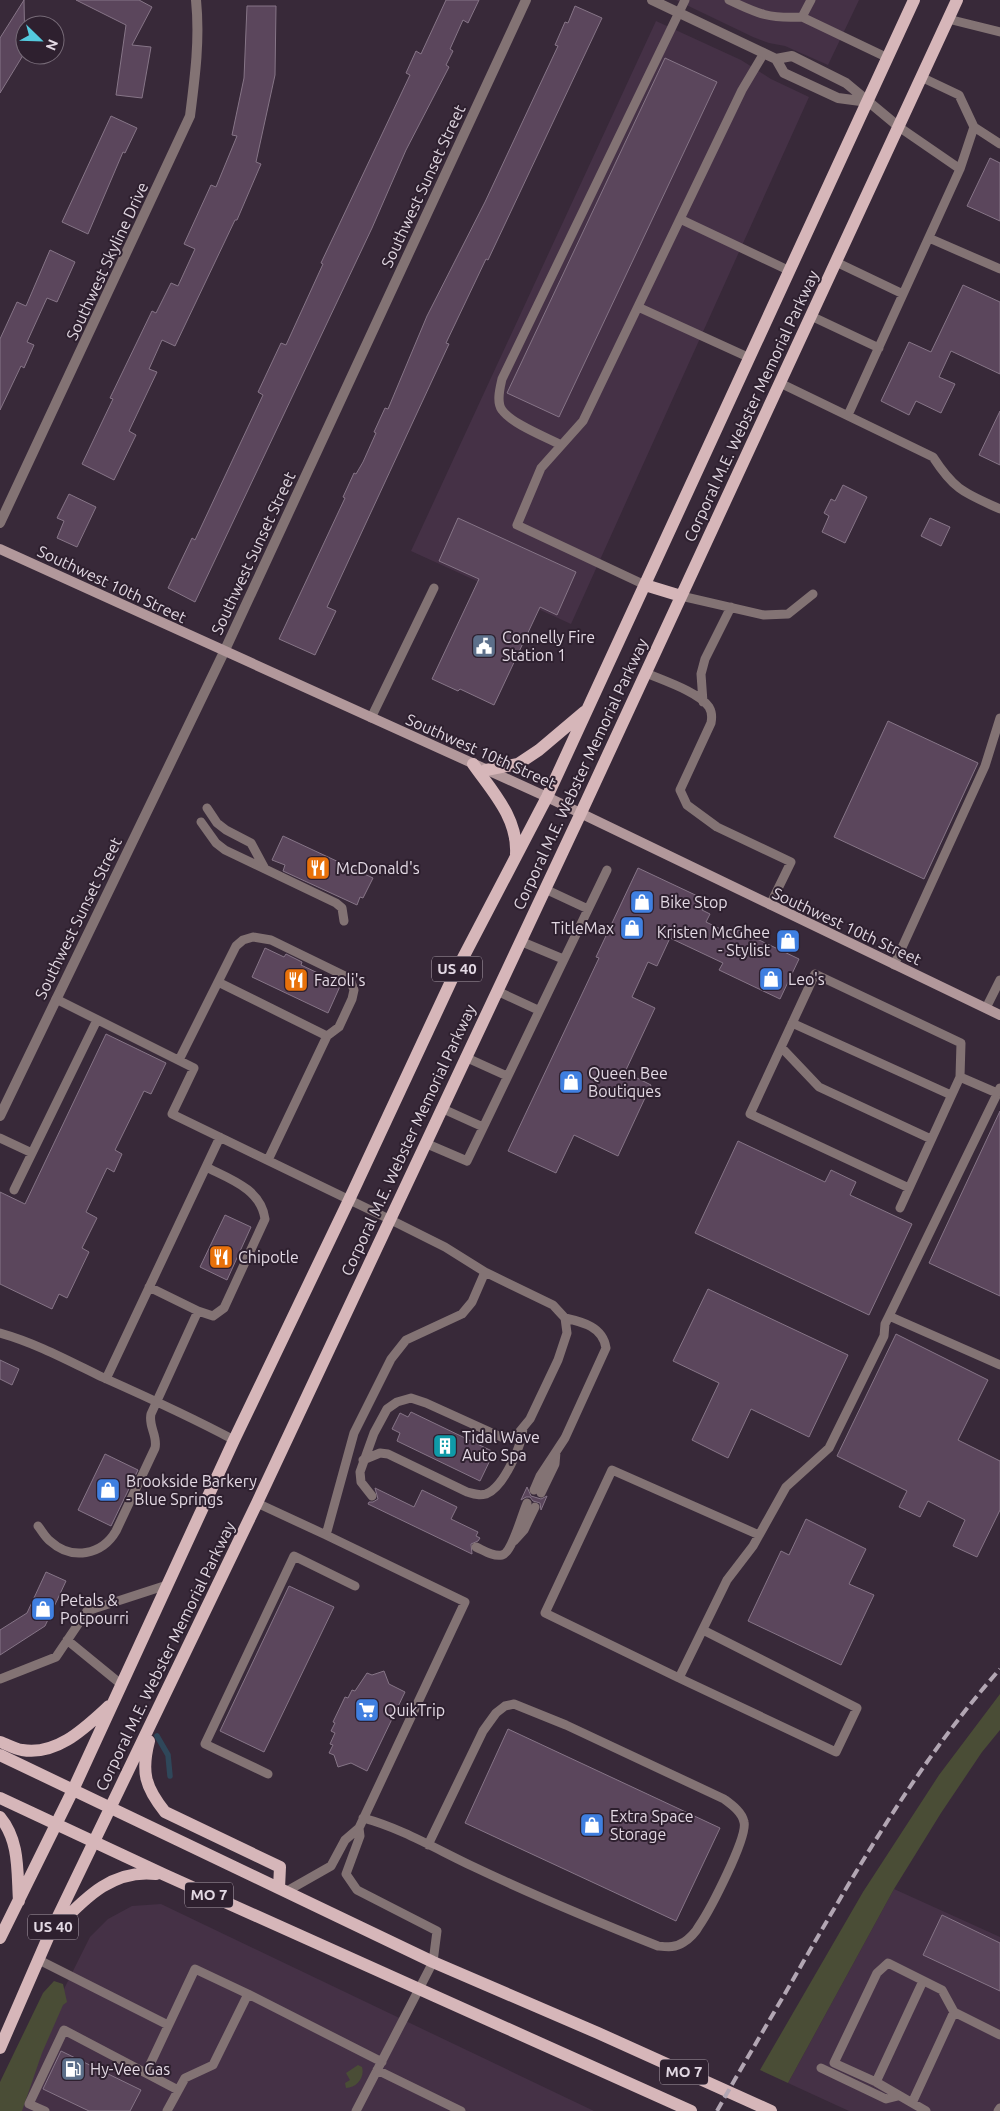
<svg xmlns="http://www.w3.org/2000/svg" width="1000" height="2111" viewBox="0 0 1000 2111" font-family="Ubuntu,sans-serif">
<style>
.built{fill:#453146}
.green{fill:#4a4d36}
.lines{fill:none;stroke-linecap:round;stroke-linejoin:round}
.stream{stroke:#2f475a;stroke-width:5.5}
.building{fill:#5b465c;stroke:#867587}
.lane{stroke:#837374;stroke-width:9}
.street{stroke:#837374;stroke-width:10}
.secondary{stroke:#b2989b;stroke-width:10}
.primary{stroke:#d6b6b9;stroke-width:12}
.rail{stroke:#b2a6b3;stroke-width:4;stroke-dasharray:10 5;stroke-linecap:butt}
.labels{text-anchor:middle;stroke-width:4;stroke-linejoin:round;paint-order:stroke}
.shield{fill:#2e202f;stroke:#aca1ad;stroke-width:1}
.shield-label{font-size:15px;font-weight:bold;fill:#e2d8e3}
.street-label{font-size:16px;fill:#e2d8e3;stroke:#2e202f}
.poi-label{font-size:16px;fill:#e2d8e3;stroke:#2e202f;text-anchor:start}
</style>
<rect width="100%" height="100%" fill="#382939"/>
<path class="built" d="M676,0H859L828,65L785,46L769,43L753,37Z
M656,21L741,60L771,79L809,97L571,624L411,551Z
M894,1889L1000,1937V2111H849L788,2083Z
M161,1904L594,2111H14L46,2025L90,1937L108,1919L132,1906Z"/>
<path class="green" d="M1000,1694V1730L982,1752L941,1813L894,1889L788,2083L760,2070L863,1892L939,1775Z
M54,1981L63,1984L67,2002L63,2005L42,2053L22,2111H0V2082L43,1993Z
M358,2065L362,2067C365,2077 357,2088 346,2088L345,2083L350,2080L346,2073Z"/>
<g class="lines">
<path class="stream" d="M157,1736L168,1755L170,1776"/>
</g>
<path class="building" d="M24,0L25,52L0,93V38Z
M76,0H139L152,7L132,45L151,47L142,98L116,95L126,25Z
M446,0H479L468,23L463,20L450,49L453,51L446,65L449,67L406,150L372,228L195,602L168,588L192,538L195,540L263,395L258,392L281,343L286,345L323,264L321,263L410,75L406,73L416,51L421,54Z
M247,6H276L275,75L256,162L261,164L237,220H235L175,346L162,340L149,369L157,372L129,431L136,435L114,480L82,464L113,399L110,398L152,311L156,313L171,283L178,286L195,249L184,244L211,185L216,187L237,136L232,135L244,78Z
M575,6L602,18L488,260L486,259L446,343L449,344L327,607L336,611L315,655L279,639L345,498L343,497L354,473L356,474L363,462L376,433L374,432L385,408L388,409L427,316L485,202L558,46L555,45L565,22L568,23Z
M665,58L717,82L559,417L507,393Z
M111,116L137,128L125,153L123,152L88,234L62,222Z
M990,158L1000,163V221L967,206Z
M50,250L75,262L57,302L47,298L27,342L34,345L24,368L21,366L0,410V339L17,302L26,306Z
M963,285L1000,302V374L951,351L939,377L955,384L941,413L916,401L909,415L881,401L909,342L931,352Z
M1000,411V465L979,455Z
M843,485L867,497L845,543L822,532L829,516L824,513L831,499L835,501Z
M69,494L96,507L77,547L57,538L64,521L57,518Z
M458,518L576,572L557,615L540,607L494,705L460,689L458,691L432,679L479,579L439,561Z
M930,518L950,527L941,546L921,536Z
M888,721L978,763L924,879L834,837Z
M283,836L373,878L363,898L360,897L357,905L283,871L285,865L272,860Z
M638,868L706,900L702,910L710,914L706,922L735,936L738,930L799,959L780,999L719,970L723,963L670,938L657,966L648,962L632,997L655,1008L625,1072L651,1085L618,1156L574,1135L556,1173L508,1151L599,958L596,957Z
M265,948L284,957L286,954L302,962L301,965L341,984L328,1013L252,977Z
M106,1034L166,1063L151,1094L144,1091L115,1150L122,1154L114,1172L107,1168L86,1212L97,1218L82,1248L89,1252L67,1298L59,1294L52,1309L0,1284V1192L25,1204Z
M1000,1111V1296L929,1263Z
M738,1141L825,1182L831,1170L856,1182L850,1195L912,1224L869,1315L695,1233Z
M225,1215L251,1227L227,1280L200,1267Z
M708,1289L848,1355L809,1437L751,1409L728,1458L692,1440L719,1383L673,1361Z
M896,1334L988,1380L958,1440L1000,1461V1510L977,1557L953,1546L965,1520L928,1501L920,1517L899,1507L907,1491L837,1456Z
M0,1360L19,1369L12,1385L0,1379Z
M411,1412L494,1452L480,1481L397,1441L400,1433L392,1429L400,1413L408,1417Z
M105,1454L138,1470L111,1526L78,1510Z
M527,1487L531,1496L541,1499L547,1496L541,1510L540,1503L533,1501L530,1497H526L521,1500Z
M375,1488L414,1507L422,1490L457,1507L451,1519L478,1532L476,1536L480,1538L478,1541L471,1544L472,1554L368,1504L369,1502H373L378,1499Z
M806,1519L866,1549L849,1584L874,1595L841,1665L748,1621L781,1551L789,1555Z
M46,1572L66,1581L45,1626L0,1655V1630L27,1613Z
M289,1586L334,1607L264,1752L220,1731Z
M384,1671L389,1684L405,1692L367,1771L351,1763L338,1767L334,1755L329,1753L333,1745L330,1744L335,1733L331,1731L335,1723L333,1722L345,1697L348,1698L352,1690L355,1691L367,1673L372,1675Z
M508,1729L720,1828L676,1921L465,1823Z
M942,1915L1000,1943V1991L923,1955Z
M61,2051L141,2090L130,2111H89L43,2089Z"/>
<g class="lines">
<path class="lane" d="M729,0C758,14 770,19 802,17L811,0
M802,17L888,58
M948,19L1000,32
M921,77L959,95L974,127L1000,144
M899,127L960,169
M680,219L790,271
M929,238L1000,269
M836,262L903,294
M638,307L750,358
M811,316L879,348
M780,383L933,457C955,491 965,493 1000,509
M848,415L960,169L974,127
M561,445C546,437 512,424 502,410C496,402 500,388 502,379L685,0
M645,585L517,525L541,468L583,421L742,90L764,53
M681,596L764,615L788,614L813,594
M646,673C662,680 699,692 709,707C712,712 712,718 711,723L680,790L687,805L717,827L791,862L770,905
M703,702L701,674L705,659L731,607
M371,718L434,588
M207,808L217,823L226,830L251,843L265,869
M201,822L216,843L225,850L336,903L342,908L344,921
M545,889L588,909
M520,941L563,959
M894,965L985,766L1000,718
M218,982L236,946L243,940L253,937L271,940L345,976L351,982L354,990L352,999L339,1027L327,1036
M497,991L538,1010
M56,999L194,1068L172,1114L389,1219L445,1247L485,1272L472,1302L462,1314L406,1340L391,1359L354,1433L326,1535L465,1602L359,1828L345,1840L331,1866L287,1891
M986,1008L1000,980
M792,1023L951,1095
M781,1047L819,1087L931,1139
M465,1057L507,1076
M179,1060L218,982L327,1036L268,1160
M960,1077L997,1093
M441,1108L483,1127
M0,1138L32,1153
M425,1143L467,1161L607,870
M14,1190L97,1020
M900,1208L960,1077L961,1043L815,974L750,1114L909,1188
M198,1311L213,1316L224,1308L265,1219C261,1189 230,1179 206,1167
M889,1316L1000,1365
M0,1333C36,1343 69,1361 102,1377C147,1397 191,1417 234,1440
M106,1379L220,1137
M363,1460L380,1453L388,1454L467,1492C474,1494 479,1496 486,1494C504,1487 522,1445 523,1428
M534,1490L540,1476L565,1438L606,1348C603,1327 583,1322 565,1318
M541,1493L555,1464L556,1452
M372,1496L361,1482L360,1472L374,1433L387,1409L397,1402L411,1398L426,1403L501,1437L516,1436L530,1419L558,1360L567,1333L565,1318L553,1305L485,1272
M257,1503L326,1535
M38,1526C42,1531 45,1537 50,1541C72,1561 102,1555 116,1531L155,1448C158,1436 148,1426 151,1414L198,1311L149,1287
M514,1541L524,1530L535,1507
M476,1547C483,1550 493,1557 502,1555C512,1553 522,1514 527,1503
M703,1630L857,1708L836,1752L679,1678L727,1580L753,1546L786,1487L829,1448L884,1336L885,1324L889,1316L1000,1088
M67,1640L122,1685
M679,1678L545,1613L612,1470L759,1535
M0,1679L56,1657L87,1611L167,1585
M268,1774L205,1744L294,1556L355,1586
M363,1818C401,1828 436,1849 472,1866C533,1895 595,1921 658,1946C668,1947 675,1948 684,1942C689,1939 696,1932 699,1926C710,1910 748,1837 744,1822C742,1812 732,1805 724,1799L566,1725L514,1704L505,1706L496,1713L483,1731L428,1845
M39,1960L168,2025
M923,1981L876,2082L834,2063L877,1973L888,1963L942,1990L954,2012L1000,2035
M821,2068L886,2099L898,2096
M377,2070L461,2111
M146,2073L195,1969L248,1994
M876,2082L926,2111
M912,2103L954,2012
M45,2111L29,2104L64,2030L178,2090
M167,2111L185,2078L213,2065L248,1994L382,2062
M356,2111L433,1962L437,1931L357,1890L346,1874L360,1836L359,1828
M998,2111L1000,2108"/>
<path class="street" d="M652,0L776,59L784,73L838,98L868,102
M776,59L792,56L846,83L899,127
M0,523L190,116C195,77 200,39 196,0
M0,1116L224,652L526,0"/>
<path class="secondary" d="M0,549L547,797L1000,1015"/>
<path class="primary" d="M645,585L681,596
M473,764C492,791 518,818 516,854
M486,770L518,764L539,750L584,712
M149,1741C141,1772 145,1787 165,1812L280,1867L279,1888
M0,1742C7,1744 14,1749 22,1750C57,1756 85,1728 109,1706
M0,1755L433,1962L598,2033L771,2111
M0,1798L165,1875L691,2111
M0,1817C20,1841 17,1872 19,1901
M59,1925C87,1896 114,1869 156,1874
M0,1938L73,1790L234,1440L349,1200L453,977L547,797L914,0
M0,2048L50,1933L257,1503L580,815L957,0"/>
<path class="rail" d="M717,2111C745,2061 774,2013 802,1964C861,1862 922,1757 1000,1669"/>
</g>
<defs>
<symbol id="civic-square" viewBox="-11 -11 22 22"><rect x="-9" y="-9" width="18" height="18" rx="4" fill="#5c6f8a" stroke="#2e202f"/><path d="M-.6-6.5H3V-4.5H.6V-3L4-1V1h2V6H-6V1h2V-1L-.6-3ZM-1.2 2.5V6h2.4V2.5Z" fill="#fff"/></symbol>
<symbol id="restaurant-square" viewBox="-11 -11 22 22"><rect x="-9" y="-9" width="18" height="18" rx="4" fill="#e8710a" stroke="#2e202f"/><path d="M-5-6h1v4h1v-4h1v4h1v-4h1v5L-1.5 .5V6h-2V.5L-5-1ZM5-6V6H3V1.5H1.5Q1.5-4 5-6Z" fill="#fff"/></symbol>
<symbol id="shop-square" viewBox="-11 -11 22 22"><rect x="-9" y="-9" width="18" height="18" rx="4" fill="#3f7fe0" stroke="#2e202f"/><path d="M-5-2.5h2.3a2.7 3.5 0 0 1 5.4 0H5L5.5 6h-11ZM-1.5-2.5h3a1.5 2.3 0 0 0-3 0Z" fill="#fff"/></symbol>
<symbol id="building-square" viewBox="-11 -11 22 22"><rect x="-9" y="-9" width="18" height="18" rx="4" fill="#0f9aa8" stroke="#2e202f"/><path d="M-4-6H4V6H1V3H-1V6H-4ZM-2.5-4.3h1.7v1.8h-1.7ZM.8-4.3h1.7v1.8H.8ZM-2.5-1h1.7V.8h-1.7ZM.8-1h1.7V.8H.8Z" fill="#fff"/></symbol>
<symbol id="supermarket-square" viewBox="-11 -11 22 22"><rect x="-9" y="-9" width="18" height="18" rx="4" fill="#3f7fe0" stroke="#2e202f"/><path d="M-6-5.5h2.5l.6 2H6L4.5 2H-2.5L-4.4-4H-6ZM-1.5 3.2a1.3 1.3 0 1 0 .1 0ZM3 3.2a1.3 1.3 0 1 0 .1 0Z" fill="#fff"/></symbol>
<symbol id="fuel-square" viewBox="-11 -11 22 22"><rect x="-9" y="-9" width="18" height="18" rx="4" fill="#5c6f8a" stroke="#2e202f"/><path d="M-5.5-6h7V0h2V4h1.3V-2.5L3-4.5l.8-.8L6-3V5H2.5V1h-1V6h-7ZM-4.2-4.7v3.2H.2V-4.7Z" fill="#fff"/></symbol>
</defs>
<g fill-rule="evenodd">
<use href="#civic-square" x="470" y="632" width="28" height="28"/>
<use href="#restaurant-square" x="304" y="854" width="28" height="28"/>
<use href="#shop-square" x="628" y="888" width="28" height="28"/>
<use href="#shop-square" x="618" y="914" width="28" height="28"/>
<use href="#shop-square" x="774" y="927" width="28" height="28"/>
<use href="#shop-square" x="757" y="965" width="28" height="28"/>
<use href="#restaurant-square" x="282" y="966" width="28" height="28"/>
<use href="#shop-square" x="557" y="1068" width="28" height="28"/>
<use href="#restaurant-square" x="207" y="1243" width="28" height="28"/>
<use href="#building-square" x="431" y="1432" width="28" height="28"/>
<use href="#shop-square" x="94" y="1476" width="28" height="28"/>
<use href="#shop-square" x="29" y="1595" width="28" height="28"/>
<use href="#supermarket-square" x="353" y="1696" width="28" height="28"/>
<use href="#shop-square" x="578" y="1811" width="28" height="28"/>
<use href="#fuel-square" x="59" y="2055" width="28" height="28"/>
</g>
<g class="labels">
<g class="shield">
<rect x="432" y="956.5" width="50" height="25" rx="4"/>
<rect x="185" y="1882.5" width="48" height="25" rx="4"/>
<rect x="28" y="1914.5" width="50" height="25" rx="4"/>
<rect x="660" y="2059.5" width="48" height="25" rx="4"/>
</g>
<g class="shield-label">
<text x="457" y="974">US 40</text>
<text x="209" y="1900">MO 7</text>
<text x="53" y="1932">US 40</text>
<text x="684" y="2077">MO 7</text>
</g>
<g class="street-label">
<text transform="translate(423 186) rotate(-65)" y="6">Southwest Sunset Street</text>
<text transform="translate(107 261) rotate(-65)" y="6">Southwest Skyline Drive</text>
<text transform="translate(751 406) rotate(-65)" y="6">Corporal M.E. Webster Memorial Parkway</text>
<text transform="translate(253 553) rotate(-65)" y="6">Southwest Sunset Street</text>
<text transform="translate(112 584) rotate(25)" y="6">Southwest 10th Street</text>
<text transform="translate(481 751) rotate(24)" y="6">Southwest 10th Street</text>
<text transform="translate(580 774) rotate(-65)" y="6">Corporal M.E. Webster Memorial Parkway</text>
<text transform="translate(78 918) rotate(-64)" y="6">Southwest Sunset Street</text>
<text transform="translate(847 926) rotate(25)" y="6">Southwest 10th Street</text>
<text transform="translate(408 1140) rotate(-65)" y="6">Corporal M.E. Webster Memorial Parkway</text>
<text transform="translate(165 1656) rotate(-64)" y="6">Corporal M.E. Webster Memorial Parkway</text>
</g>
<g class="poi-label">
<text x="502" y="643">Connelly Fire<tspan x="502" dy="18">Station 1</tspan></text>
<text x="336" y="874">McDonald's</text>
<text x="660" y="908">Bike Stop</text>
<text x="614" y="934" text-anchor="end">TitleMax</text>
<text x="770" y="938" text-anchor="end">Kristen McGhee<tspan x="770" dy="18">- Stylist</tspan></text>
<text x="788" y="985">Leo's</text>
<text x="314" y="986">Fazoli's</text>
<text x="588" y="1079">Queen Bee<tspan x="588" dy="18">Boutiques</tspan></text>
<text x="238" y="1263">Chipotle</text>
<text x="462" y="1443">Tidal Wave<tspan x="462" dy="18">Auto Spa</tspan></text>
<text x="126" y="1487">Brookside Barkery<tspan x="126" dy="18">- Blue Springs</tspan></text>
<text x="60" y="1606">Petals &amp;<tspan x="60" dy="18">Potpourri</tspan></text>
<text x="384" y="1716">QuikTrip</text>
<text x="610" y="1822">Extra Space<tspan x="610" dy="18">Storage</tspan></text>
<text x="90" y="2075">Hy-Vee Gas</text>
</g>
</g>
<g transform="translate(40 40) rotate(113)"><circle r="24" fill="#2e202f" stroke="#766a77"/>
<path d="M0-4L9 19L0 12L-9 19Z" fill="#54cade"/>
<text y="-8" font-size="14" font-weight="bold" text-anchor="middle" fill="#e2d8e3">N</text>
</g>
</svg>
